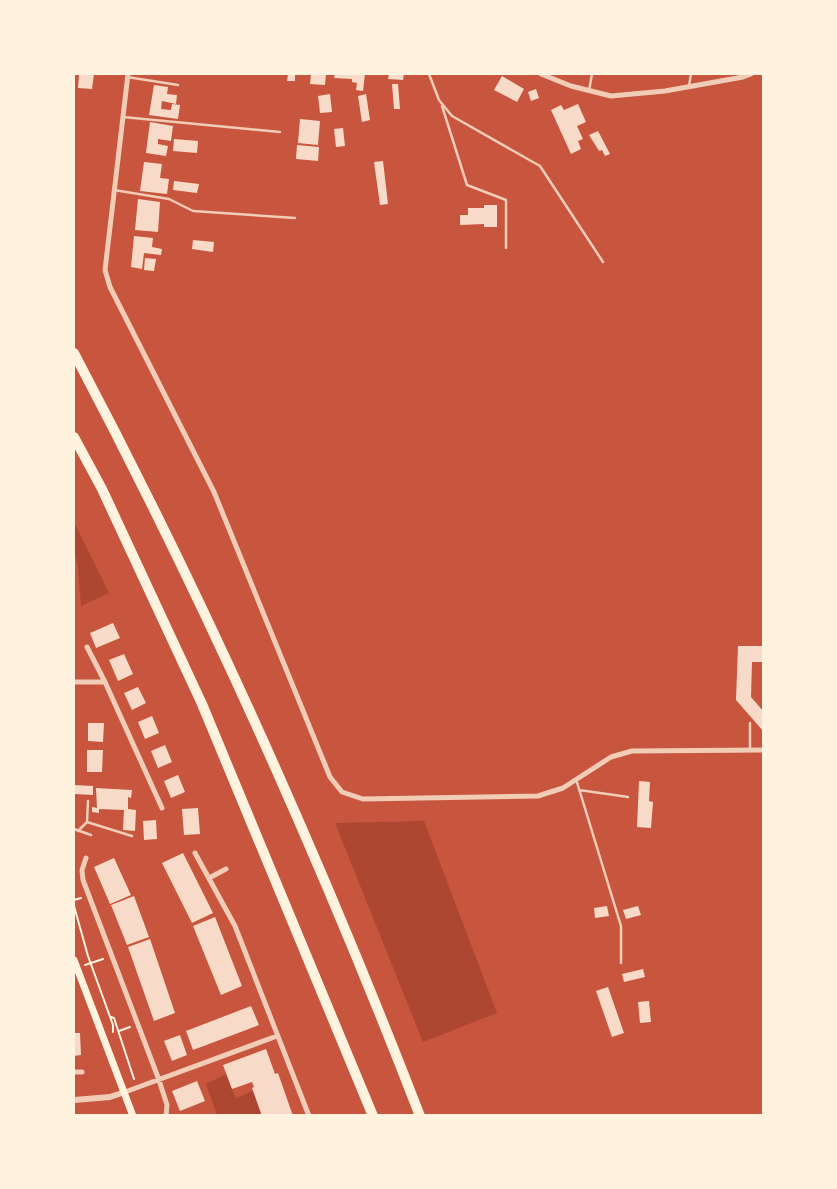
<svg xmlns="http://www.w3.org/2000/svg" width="837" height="1189" viewBox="0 0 837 1189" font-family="Karla,sans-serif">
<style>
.green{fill:#ae4732}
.building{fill:#f7dbc8}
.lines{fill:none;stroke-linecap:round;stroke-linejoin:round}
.path{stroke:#fff3e0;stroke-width:2}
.service{stroke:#f1ccb7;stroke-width:2.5}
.minor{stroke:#f1ccb7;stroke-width:5}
.tertiary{stroke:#f1ccb7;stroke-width:6}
.secondary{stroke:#fff3e0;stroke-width:7}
.motorway{stroke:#fff3e0;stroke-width:10}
</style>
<rect width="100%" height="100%" fill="#c8553d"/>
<path class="green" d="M75,524L109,593L81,606L78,568L74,547Z
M424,821L497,1013L423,1042L335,823Z
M226,1074L236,1098L253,1091L262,1115H217L206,1084Z"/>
<path class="building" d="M79,74H94L92,89L78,88Z
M288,74H295V81H287Z
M311,74H326L325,85L310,84Z
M335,74H365L363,91L356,90L357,83L352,82V79L334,78Z
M389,74H404L403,80L388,79Z
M502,76L524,89L517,102L494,90Z
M392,84H398L400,109H394Z
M154,85L168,87L167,94L177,95L176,104L162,101L161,109L171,110L172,104L180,105L178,119L149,115Z
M536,89L539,98L531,101L528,92Z
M330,94L332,112L320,113L318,96Z
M366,94L370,120L362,122L358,96Z
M578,104L586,122L577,126L583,139L578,141L581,149L571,154L551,110L561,105L564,110Z
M300,119L320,121L318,145L298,143Z
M150,122L173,126L171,141L158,139V144L168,146L166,156L146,153Z
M343,128L345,146L336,147L334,129Z
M598,131L610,154L605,156L602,150L599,151L589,135Z
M174,139L198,141L197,153L173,151Z
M297,145L319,147L318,161L296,159Z
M383,161L388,204L380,205L374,162Z
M144,162L162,164L160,178L169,179L167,194L140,191Z
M174,181L199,184L197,193L173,190Z
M138,199L160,202L158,232L135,230Z
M484,205H497V227H484V224L460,225V215H468V208H484Z
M134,236L153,238L152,247L162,249L161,255L144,253L142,269L131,267Z
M193,240L214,242L213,252L192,249Z
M145,258L156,259L154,271L144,270Z
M113,623L120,638L96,648L90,633Z
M738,646H764V662H752L751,697L764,712V732L736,700Z
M124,654L133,674L118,681L109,660Z
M138,687L146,703L132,710L124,693Z
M152,716L159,733L145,739L138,722Z
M88,723H104L103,742L88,741Z
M165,745L172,762L158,768L151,751Z
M87,750H103L102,772H87Z
M178,775L185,792L171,798L164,781Z
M639,781L650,782L649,801L653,802L651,828L637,827Z
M74,785L93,786V795L74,794Z
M96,788L132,790L131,798L128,797V809L136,810L135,831L123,830L124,810L99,809V813L92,812V807L97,808Z
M198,808L200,834L184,835L182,809Z
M156,820L157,839L144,840L143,821Z
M183,853L213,913L192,923L162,863Z
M114,858L131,895L110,904L94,867Z
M134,896L149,937L127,945L111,905Z
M607,906L609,916L595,918L594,908Z
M638,906L641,915L626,919L623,910Z
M215,917L242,986L221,995L193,926Z
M150,939L175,1013L154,1021L128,947Z
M643,969L645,977L624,982L622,974Z
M608,987L624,1033L612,1037L596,991Z
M649,1001L651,1022L640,1023L638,1002Z
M251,1006L259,1025L193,1050L186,1031Z
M74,1033H80L81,1055L74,1056Z
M180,1035L187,1055L172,1061L164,1041Z
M266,1049L275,1074L278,1073L293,1116H262L252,1088L254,1087L252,1082L232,1089L223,1065Z
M197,1081L205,1101L180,1111L172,1091Z"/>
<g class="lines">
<path class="path" d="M74,900L81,898
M74,906L88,956L113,1025V1032
M85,965L103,959
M111,1017L114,1018L134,1079
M119,1031L130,1027"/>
<path class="service" d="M429,74L439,100L452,116L540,166L603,262
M127,77L178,85
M689,86L691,74
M589,91L592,74
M442,106L467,185L506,200V248
M123,117L280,132
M114,190L169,199L193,211L295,218
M750,750V723
M576,779L621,926V963
M579,790L628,797
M88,801L87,822L132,836
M74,829L91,835
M78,831L87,822"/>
<path class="minor" d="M128,74L105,270L110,287L214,492L330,777L342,792L363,799L538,796L563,788L611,757L632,751L764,750
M541,74L571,86L611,96L665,91L743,77L751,74
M87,647L105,682L162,808
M74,682H105
M195,853L235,926L309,1116
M86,858L82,870L83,880L159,1080L167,1105L166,1116
M209,878L226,869
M74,1072H82
M125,1092L277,1036"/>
<path class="tertiary" d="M74,1100L110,1097L125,1092"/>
<path class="secondary" d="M74,960L133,1116"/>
<path class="motorway" d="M74,353C204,599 319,855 420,1116
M74,437L102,489L202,704L373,1116"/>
</g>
<rect width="837" height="1189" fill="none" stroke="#fff3e0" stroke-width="150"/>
</svg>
